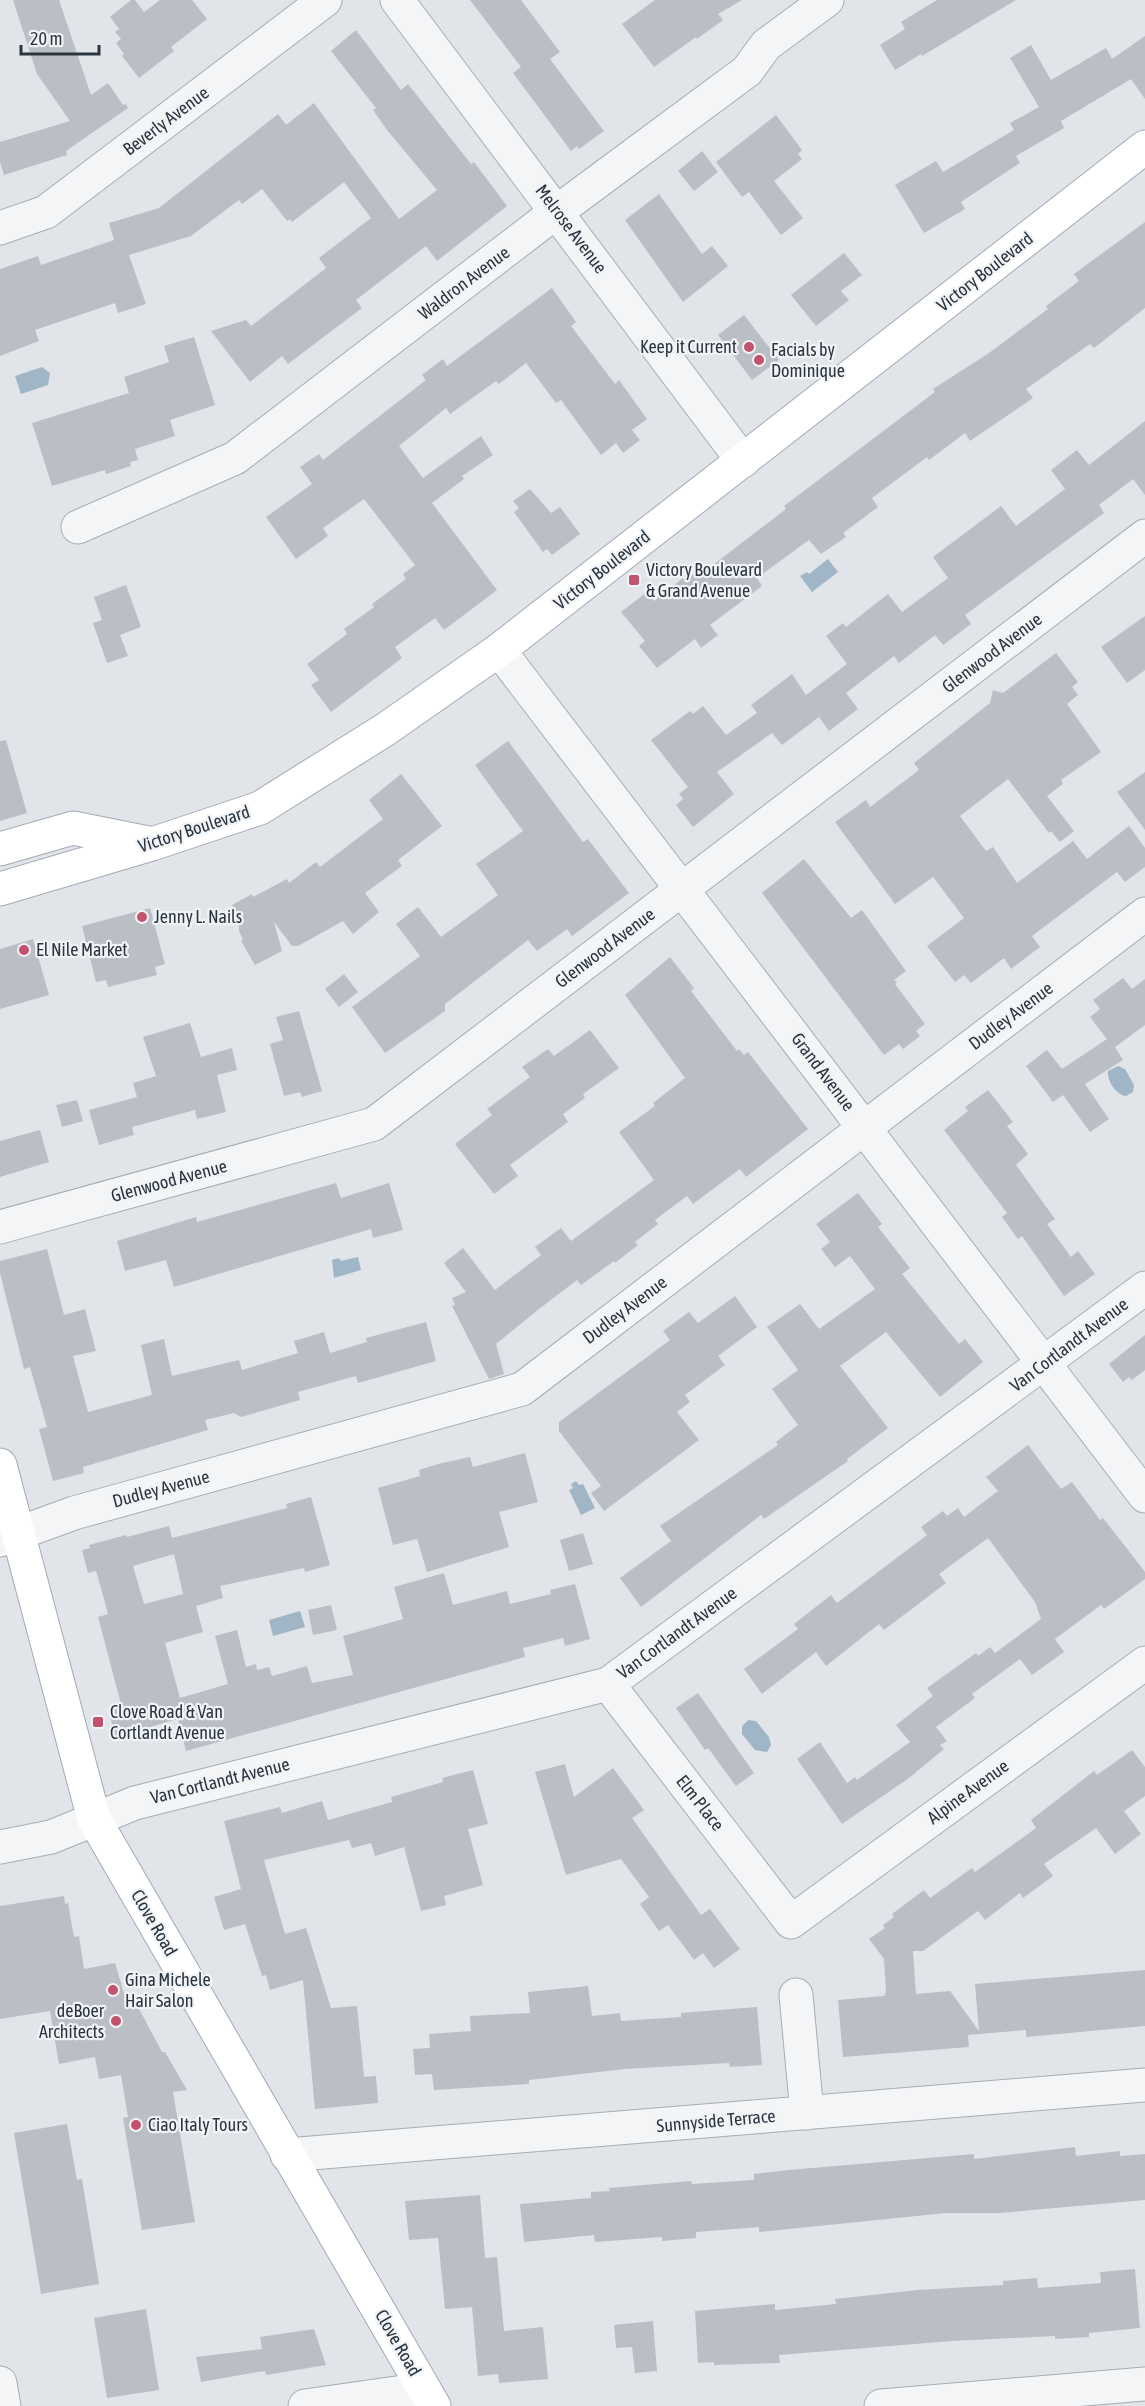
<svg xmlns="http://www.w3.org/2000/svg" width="1145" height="2406" viewBox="0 0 1145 2406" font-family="'Asap Condensed',sans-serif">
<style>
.water{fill:#a0b5c5}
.building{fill:#b9bfc5;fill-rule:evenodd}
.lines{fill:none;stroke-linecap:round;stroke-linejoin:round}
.minor-casing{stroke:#a7acb3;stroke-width:35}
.major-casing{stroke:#a2aab3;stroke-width:35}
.minor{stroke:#f4f5f7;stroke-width:33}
.major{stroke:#fff;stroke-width:33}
.poi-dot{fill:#c2526d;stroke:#f1f4f6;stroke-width:2}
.labels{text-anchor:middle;stroke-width:4.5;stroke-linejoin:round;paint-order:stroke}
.street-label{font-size:18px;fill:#2b343f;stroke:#f1f4f6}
.poi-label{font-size:18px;fill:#2b343f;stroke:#f1f4f6;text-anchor:start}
</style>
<rect width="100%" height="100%" fill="#e1e5e9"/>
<path class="water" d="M42,367L50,373L48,385L21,394L15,376Z
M828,559L838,572L812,592L800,576L807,572L809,574Z
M1118,1066L1125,1069L1134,1085L1133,1092L1126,1096C1116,1095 1107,1081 1108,1071Z
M358,1257L361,1270L334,1278L332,1260L339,1258L341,1261Z
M576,1481L579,1485L583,1484L595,1508L581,1515L569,1490L573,1488L571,1484Z
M300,1611L305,1627L273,1636L269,1620Z
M748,1720L756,1721L769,1737L771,1745L767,1752L755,1750L742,1734V1726Z"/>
<path class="building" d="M13,0H59L91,95L108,83L123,105L126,104L128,108L66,151L67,155L4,175L0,162V142L70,121L37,74Z
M131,0H135L144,12L160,0H192L207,19L171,47L174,51L139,78L122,56L124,54L116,43L121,39L115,32L119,29L110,17Z
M470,0H521L560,52L550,59L604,131L579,149L577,146L571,151L513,73L521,67Z
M655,0H742L718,14L723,20L697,39L696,37L654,67L622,24Z
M937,0H1016L922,56L921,54L895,70L880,45L905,29L901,22Z
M356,30L401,90L408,84L471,164L474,162L507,206L437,261L426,246L356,300L362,308L288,364L282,356L250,382L211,331L246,320L251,326L326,268L319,258L371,218L344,182L292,222L290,219L287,221L262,189L242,204L239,200L191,236L129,255L146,304L118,313L115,303L35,330L39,341L0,356V269L38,256L41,265L114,240L109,223L159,208L278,114L286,125L314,103L399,219L437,190L387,130L373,110L376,108L331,51Z
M1145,36V99L1131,79L1061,121L1064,128L1016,156L1020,163L961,202L965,209L924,233L895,185L936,161L943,172L1014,130L1010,123L1039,107L1010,58L1031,45L1051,80L1106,48L1112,59Z
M776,115L802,150L798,154L802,159L774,181L803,218L781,235L749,192L742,197L716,162Z
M702,151L718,172L694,191L678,171Z
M659,194L702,254L712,246L728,266L683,302L625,220Z
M1145,222V308L1094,348L1090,344L1026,389L1033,398L970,441L965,433L929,460L927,457L872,498L878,507L843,533L846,537L821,554L809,540L757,578L762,586L710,625L718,635L701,648L695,639L657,668L639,646L645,641L621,612L647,592L654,601L683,578L685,581L693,574L696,578L786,509L784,506L935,392L933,389L989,353L1048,309L1046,306L1079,281L1074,274Z
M844,253L862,275L841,291L849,300L816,326L791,295Z
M552,288L576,322L571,326L615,384L619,380L647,419L632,430L640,440L623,453L616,443L601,455L561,400L556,403L526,363L499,384L496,381L450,414L446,408L399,446L423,478L481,436L493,455L462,476L464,479L432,503L497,590L444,630L435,618L395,647L402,658L331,712L311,685L319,680L307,664L347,634L344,629L374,607L372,604L406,579L403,574L415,565L364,499L323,528L328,536L296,559L266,517L312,484L300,467L319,454L323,460L426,380L422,375L443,359L447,366Z
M744,315L779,360L752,380L718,335Z
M194,337L215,405L170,420L175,436L135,449L138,460L130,462L131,466L106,474L105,470L52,486L32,423L129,393L124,377L169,362L164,346Z
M1145,421V495L1133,479L1099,505L1104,513L965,615L971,624L943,645L935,635L899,663L894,656L846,693L858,709L829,731L819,717L782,745L772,733L717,772L734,794L693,827L676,805L683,799L679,794L688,787L651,740L690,711L693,714L703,706L726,735L757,713L751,705L792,674L806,695L847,664L826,636L843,623L846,627L888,594L902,612L948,578L933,557L1001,506L1016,526L1065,489L1051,470L1077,450L1089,465Z
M530,489L551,513L560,507L580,534L552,555L547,549L543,552L514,512L519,508L513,501Z
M126,585L141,627L120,635L128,656L107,663L93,623L102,620L94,597Z
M1145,616V670L1127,683L1101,647Z
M1056,653L1078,682L1072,687L1078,695L1067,704L1101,752L1061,780L1063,784L1047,796L1074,831L1060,842L1051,831L1049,833L1008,779L960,816L986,851L993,847L1017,883L1073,841L1087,859L1129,826L1145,848V867L1125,882L1117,872L1032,936L1040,947L1011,969L1004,958L971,983L964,975L955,982L927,946L964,918L933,877L895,904L835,822L866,800L870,807L919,770L914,763L990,703L993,690L1003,693Z
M6,740L27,813L0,821V741Z
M508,741L583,842L588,839L629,893L572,936L567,929L537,951L528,940L445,1004V1011L385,1053L352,1007L420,956L396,924L418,907L441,937L498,895L476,864L523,831L475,765Z
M1145,772V830L1117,792Z
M401,774L442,826L398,860L402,866L365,893L379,912L353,934L343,921L298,946H292L274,922L282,951L255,965L241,941L243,940L239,931V919L232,905L252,894L253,897L287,879L289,883L316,862L320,867L383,819L369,800Z
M804,859L851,918L862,910L906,971L894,980L897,982L895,984L925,1024L916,1031L920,1036L903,1049L899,1044L884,1055L762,893Z
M150,908L165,964L155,967L157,975L108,987L106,980L96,982L82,926Z
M33,939L49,995L0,1009V949Z
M670,957L694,988L691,991L737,1051L739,1049L744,1055L748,1052L808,1129L746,1177L740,1169L693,1204L687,1196L655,1220L658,1224L635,1242L638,1245L615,1263L614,1261L581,1285L577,1280L539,1309L496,1344L504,1374L489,1379L452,1306L455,1305L452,1298L466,1292L444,1263L463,1248L495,1290L541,1255L535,1247L561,1228L571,1241L654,1180L619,1132L655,1106L653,1103L685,1078L625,995Z
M344,974L358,992L339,1007L325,989Z
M1123,978L1132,989L1145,979V1025L1115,1047L1123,1060L1085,1084L1109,1119L1090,1132L1063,1095L1053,1102L1026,1066L1047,1050L1062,1069L1107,1039L1090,1017L1100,1009L1093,1000Z
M299,1011L322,1091L302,1097L300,1092L284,1096L270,1044L283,1040L276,1017Z
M190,1023L201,1057L232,1048L237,1070L217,1075L226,1112L197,1119L195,1110L132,1127L134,1135L99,1145L89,1110L137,1097L133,1083L156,1076L143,1037Z
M590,1030L619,1068L583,1094L585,1098L563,1114L568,1122L510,1165L518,1176L494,1194L455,1144L492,1115L487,1109L530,1077L522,1067L548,1049L554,1056Z
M988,1090L1013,1122L1007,1126L1028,1154L1016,1165L1055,1219L1047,1224L1071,1257L1078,1251L1095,1274L1064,1296L1022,1236L1018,1239L1002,1217L1007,1213L944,1130L968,1111L965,1107Z
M77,1100L83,1121L62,1127L56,1105Z
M40,1130L49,1162L0,1177V1141Z
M336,1183L341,1198L389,1183L403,1230L373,1238L371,1229L174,1287L166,1260L125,1271L117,1241L196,1217L197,1222Z
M858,1193L882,1224L878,1227L910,1268L902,1274L959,1344L965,1339L983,1362L940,1397L886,1332L840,1366L888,1428L847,1459L848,1461L764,1519L761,1515L641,1607L620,1578L671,1541L660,1526L778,1445L776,1442L798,1425L772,1389L798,1370L767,1327L800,1304L819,1329L875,1289L850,1256L835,1267L821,1249L830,1242L816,1224Z
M47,1249L64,1315L85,1309L96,1351L73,1356L88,1412L152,1395L141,1345L164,1339L172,1376L239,1360L242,1370L298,1353L294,1341L324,1332L330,1353L367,1342L366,1338L426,1322L436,1361L358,1383L356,1376L298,1392L300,1400L241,1417L234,1413L205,1420L208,1430L83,1467L84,1473L53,1481L39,1429L47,1427L30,1367L24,1369L0,1273V1261Z
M735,1296L757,1327L718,1356L725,1365L685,1395L690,1402L677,1412L699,1440L604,1511L591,1493L601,1486L559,1431V1422L670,1340L663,1331L689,1312L698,1323Z
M1145,1335V1370L1132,1380L1129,1377L1123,1382L1109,1364Z
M1028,1445L1061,1489L1072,1482L1100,1520L1103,1518L1132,1555L1145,1572V1579L1104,1609L1101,1605L1055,1639L1064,1652L1032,1675L1020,1659L972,1694L975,1698L936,1727L947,1741L940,1745L944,1749L909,1778L842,1824L797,1759L820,1742L847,1783L855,1777L857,1780L910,1742L896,1725L933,1696L927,1688L976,1653L978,1656L990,1647L995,1653L1041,1619L1035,1602L988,1538L939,1574L946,1583L884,1630L879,1624L826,1666L816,1652L762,1694L744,1669L798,1629L794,1624L831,1595L837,1603L927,1535L921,1527L943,1511L947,1516L958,1508L964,1517L998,1491L986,1477Z
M525,1453L538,1502L499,1512L509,1547L427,1572L417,1539L393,1545L378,1488L420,1476L419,1470L438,1464L470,1457L473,1467Z
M311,1497L330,1565L305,1572L304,1568L220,1586L223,1598L196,1606L203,1632L165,1643L180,1698L228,1684L215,1636L237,1630L246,1667L256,1664L257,1670L269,1667L272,1676L307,1666L312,1683L353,1675L343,1636L403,1619L394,1587L444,1573L453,1605L507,1591L510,1604L551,1594L550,1590L575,1584L590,1639L565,1646L563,1638L523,1648L525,1657L186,1751L178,1719L115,1737L109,1711L122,1708L98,1617L108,1614L97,1574L96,1571L88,1573L82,1550L90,1548L89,1545L126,1535L127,1537L169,1526L172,1538L287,1508L286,1504ZM174,1554L183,1594L144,1604L133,1566Z
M583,1533L593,1564L569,1571L560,1540Z
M331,1605L337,1630L313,1635L308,1610Z
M698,1693L754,1773L736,1786L708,1748L705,1750L676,1708Z
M1132,1750L1145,1767V1796L1124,1811L1141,1834L1115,1854L1096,1828L1044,1864L1053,1876L1023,1898L1020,1893L985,1920L978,1911L923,1951H913L916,1994L950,1991L979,2031L975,1984L1145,1970V2026L1026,2037V2030L968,2035L969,2047L843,2057L838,2000L884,1996L886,1992L884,1959L869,1939L885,1928L883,1925L894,1917L892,1914L924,1890L930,1898L972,1868L975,1872L1036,1828L1031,1820L1094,1771L1097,1775Z
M565,1764L574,1797L613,1768L644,1810L632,1818L701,1915L710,1909L740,1949L714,1968L703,1953L694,1960L668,1925L659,1931L640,1904L649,1897L621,1859L566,1875L535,1772Z
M473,1770L488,1824L468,1829L483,1885L444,1896L446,1905L421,1911L404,1847L375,1856L371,1843L352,1848L349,1840L264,1860L285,1934L306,1928L331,2008L357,2006L364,2077L376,2076L378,2103L315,2109L303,1980L270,1990L266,1975L262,1976L245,1924L224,1930L214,1897L241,1889L224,1821L280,1807L282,1813L322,1801L328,1820L392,1802L391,1797L443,1782L442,1778Z
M64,1896L65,1904L68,1903L74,1937L79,1936L84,1969L115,1963L128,2007L137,2005L162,2052H165L187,2090L173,2092L195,2222L142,2230L123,2118L128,2117L121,2075L99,2079L95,2057L59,2064L50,2011L0,2019V1906Z
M588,1986L592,2016L620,2013L621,2021L681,2017V2013L757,2007L762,2065L730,2067L729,2063L625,2069L529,2080V2084L434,2090L432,2074L415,2075L413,2049L430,2048L429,2034L471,2031L470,2016L530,2013L528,1992Z
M67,2124L77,2180L82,2179L99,2284L41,2294L14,2133Z
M1075,2147L1076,2156L1120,2151V2156L1145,2154V2200L1000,2213H946L759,2232V2227L696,2232V2238L662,2241V2237L595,2242L594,2235L524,2242L520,2204L591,2198V2192L610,2191L609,2188L691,2181L692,2184L754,2180V2174L789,2170L974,2154V2159Z
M480,2195L485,2258L497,2257L504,2331L543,2327L548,2379L499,2383L498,2374L478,2376L472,2307L445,2309L438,2238L409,2240L405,2201Z
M1135,2269L1140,2328L1089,2333V2337L1055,2339V2336L952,2341L779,2355L780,2363L714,2365V2362L698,2363L695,2311L775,2304V2310L836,2304L835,2299L918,2290L1003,2285V2281L1037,2278L1038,2288L1101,2283L1100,2272Z
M146,2309L159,2390L107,2398L94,2318Z
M653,2321L657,2371L635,2373L632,2347L616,2348L614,2325Z
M314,2329L326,2365L266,2375L265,2371L257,2372L201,2382L196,2357L262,2349L260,2337Z"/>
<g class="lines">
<defs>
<path id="minor" d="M397,0L743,461
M0,228L46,212L325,0
M78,527L235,458L539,225L747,71L766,45L827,0
M499,650L1145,1496
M0,1227L374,1124L1145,536
M0,1540L74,1513L522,1389L1145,914
M608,1684L791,1922L1145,1663
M0,1847L51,1837L135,1803L608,1684L1145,1288
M796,1995L807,2113
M287,2155L1145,2085
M0,2383L4,2406
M305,2406L424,2389
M881,2406L1145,2384"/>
<path id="major" d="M0,849L73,828L148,843
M0,889L152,844L260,808L386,729L499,650L1145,147
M0,1465L94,1819L434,2406"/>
</defs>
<use href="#minor" class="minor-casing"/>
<use href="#major" class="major-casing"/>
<use href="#minor" class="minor"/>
<use href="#major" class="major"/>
</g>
<g class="poi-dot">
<circle cx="749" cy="347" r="6"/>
<circle cx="759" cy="360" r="6"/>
<rect x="628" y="574" width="12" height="12" rx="3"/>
<circle cx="142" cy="917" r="6"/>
<circle cx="24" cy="950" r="6"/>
<rect x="92" y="1716" width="12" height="12" rx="3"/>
<circle cx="113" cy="1990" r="6"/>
<circle cx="116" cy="2021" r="6"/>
<circle cx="136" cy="2125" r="6"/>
</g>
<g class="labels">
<g class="street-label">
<text transform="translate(166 121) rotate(-37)" y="6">Beverly Avenue</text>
<text transform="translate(571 229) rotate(53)" y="6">Melrose Avenue</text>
<text transform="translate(985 272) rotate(-38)" y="6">Victory Boulevard</text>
<text transform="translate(464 283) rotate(-37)" y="6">Waldron Avenue</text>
<text transform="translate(602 570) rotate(-38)" y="6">Victory Boulevard</text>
<text transform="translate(992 653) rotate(-37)" y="6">Glenwood Avenue</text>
<text transform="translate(194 829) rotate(-18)" y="6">Victory Boulevard</text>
<text transform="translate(605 948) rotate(-37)" y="6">Glenwood Avenue</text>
<text transform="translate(1011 1016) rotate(-37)" y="6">Dudley Avenue</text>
<text transform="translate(823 1072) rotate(53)" y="6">Grand Avenue</text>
<text transform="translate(169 1181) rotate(-15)" y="6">Glenwood Avenue</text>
<text transform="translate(625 1310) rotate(-37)" y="6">Dudley Avenue</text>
<text transform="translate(1069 1345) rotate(-37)" y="6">Van Cortlandt Avenue</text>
<text transform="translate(161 1489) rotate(-15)" y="6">Dudley Avenue</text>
<text transform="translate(677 1633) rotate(-36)" y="6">Van Cortlandt Avenue</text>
<text transform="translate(220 1781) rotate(-14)" y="6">Van Cortlandt Avenue</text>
<text transform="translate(968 1792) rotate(-36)" y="6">Alpine Avenue</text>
<text transform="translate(700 1803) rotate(52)" y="6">Elm Place</text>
<text transform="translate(154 1923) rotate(60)" y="6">Clove Road</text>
<text transform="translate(716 2121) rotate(-5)" y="6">Sunnyside Terrace</text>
<text transform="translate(398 2343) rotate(60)" y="6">Clove Road</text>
</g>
<g class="poi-label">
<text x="737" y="353" text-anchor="end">Keep it Current</text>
<text x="771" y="356">Facials by<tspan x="771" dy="21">Dominique</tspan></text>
<text x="646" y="576">Victory Boulevard<tspan x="646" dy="21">&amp; Grand Avenue</tspan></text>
<text x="154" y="923">Jenny L. Nails</text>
<text x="36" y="956">El Nile Market</text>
<text x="110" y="1718">Clove Road &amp; Van<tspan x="110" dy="21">Cortlandt Avenue</tspan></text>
<text x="125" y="1986">Gina Michele<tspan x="125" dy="21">Hair Salon</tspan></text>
<text x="104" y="2017" text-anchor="end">deBoer<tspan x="104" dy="21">Architects</tspan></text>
<text x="148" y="2131">Ciao Italy Tours</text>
</g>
</g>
<path d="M21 45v9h78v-9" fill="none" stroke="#2b343f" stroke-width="3"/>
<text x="30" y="45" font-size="18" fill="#2b343f" stroke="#f1f4f6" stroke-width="4.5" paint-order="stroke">20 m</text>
</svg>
